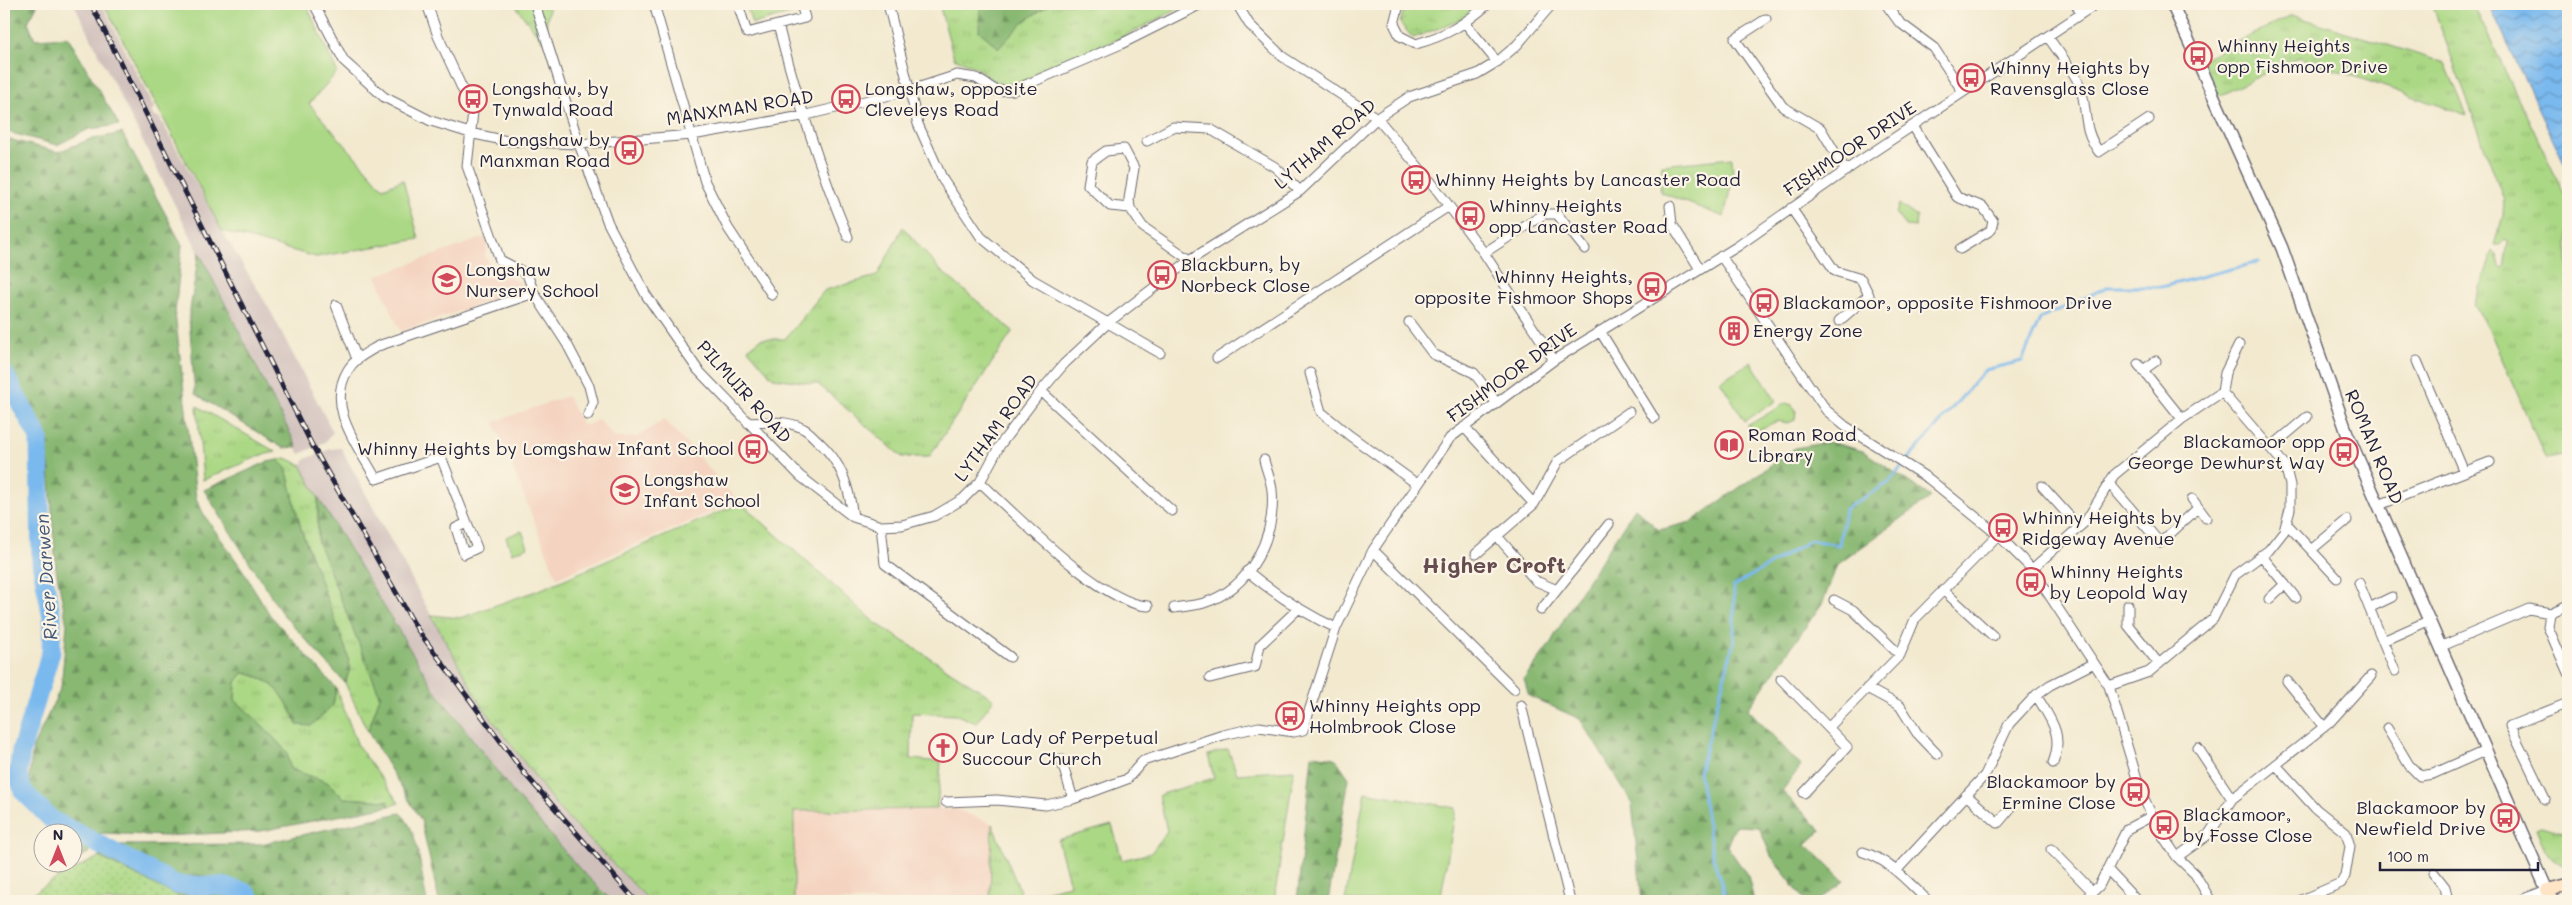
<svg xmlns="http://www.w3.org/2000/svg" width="2572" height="905" viewBox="0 0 2572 905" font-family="Mali,sans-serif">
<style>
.built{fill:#f4d3c0}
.industrial{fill:#d0c0bc}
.grass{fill:url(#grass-tufts);stroke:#667d60}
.forest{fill:url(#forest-firs);stroke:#556d56}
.park{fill:#abd884;stroke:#667d60}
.garden{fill:url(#garden-dots);stroke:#667d60}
.water{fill:url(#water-waves);stroke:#4e6e94}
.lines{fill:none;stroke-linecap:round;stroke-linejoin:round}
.stream{stroke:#7ab9ee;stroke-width:3}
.river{stroke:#7ab9ee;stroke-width:19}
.minor-casing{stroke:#6b686f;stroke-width:11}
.tertiary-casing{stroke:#6b686f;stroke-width:14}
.secondary-casing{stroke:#6b686f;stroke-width:15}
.minor{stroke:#fff;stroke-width:9}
.tertiary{stroke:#fff;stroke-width:11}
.secondary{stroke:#ffe4c6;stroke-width:12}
.rail-casing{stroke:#22223b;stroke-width:5}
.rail{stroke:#fcf5e5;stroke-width:3;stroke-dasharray:9;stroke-linecap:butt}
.labels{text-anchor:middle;stroke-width:4.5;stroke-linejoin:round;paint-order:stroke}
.poi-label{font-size:18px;fill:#22223b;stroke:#fcf5e5;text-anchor:start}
.street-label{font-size:18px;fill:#22223b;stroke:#fcf5e5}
.water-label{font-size:19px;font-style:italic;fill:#41577a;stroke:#fcf5e5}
.district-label{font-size:22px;font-weight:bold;fill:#644c50;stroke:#fcf5e5}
</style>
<defs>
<pattern id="grass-tufts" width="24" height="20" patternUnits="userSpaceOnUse" patternTransform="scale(1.25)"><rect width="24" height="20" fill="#abd884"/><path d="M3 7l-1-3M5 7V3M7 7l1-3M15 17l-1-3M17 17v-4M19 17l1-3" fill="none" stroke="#93b973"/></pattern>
<pattern id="forest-firs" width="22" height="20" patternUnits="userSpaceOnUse" patternTransform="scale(1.25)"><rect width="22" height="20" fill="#88b872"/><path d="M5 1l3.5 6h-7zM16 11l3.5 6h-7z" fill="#6f955f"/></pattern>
<pattern id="garden-dots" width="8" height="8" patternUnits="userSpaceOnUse" patternTransform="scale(1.25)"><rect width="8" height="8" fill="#abd884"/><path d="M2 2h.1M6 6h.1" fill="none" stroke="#93b973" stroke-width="1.8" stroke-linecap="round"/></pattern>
<pattern id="water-waves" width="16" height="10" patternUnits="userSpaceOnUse" patternTransform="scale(1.25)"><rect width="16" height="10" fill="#7ab9ee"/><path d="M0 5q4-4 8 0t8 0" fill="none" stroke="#6496c2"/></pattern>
</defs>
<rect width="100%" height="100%" fill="#fcf5e5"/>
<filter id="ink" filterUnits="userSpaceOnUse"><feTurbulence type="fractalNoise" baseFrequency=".02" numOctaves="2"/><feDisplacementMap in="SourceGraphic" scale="10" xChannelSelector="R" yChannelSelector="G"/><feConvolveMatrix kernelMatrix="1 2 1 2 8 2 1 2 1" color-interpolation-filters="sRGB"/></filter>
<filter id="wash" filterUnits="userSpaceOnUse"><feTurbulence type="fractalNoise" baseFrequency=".0096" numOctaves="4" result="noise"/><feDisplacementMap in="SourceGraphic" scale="20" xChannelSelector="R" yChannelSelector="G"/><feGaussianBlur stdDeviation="1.12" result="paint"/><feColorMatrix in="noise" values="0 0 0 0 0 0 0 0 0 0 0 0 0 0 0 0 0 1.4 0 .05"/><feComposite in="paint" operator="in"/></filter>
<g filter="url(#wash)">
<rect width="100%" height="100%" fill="#f2e9cf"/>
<path class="built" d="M485,237L488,244L485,255L490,265L522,284L521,289L401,332L376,276Z
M567,396L582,424L588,425L598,419L615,438L638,437L664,419L738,501L557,578L494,422Z
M956,809L992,824L990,901H794L793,811Z"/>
<path class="industrial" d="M74,4H102L154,108L151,111L154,117H159L222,231L270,310L333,432L325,442L300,454Z
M341,448L431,615L512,731L664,901H612L578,867L513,792L434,689L303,471L301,465L306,459L330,449Z"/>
<path class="grass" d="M514,4H550L543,42Z
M746,4H795L797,12L752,24Z
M939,4H1189L1079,58L1016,84H998L975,67L954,58Z
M1409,4H1480L1458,21L1413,38L1400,23L1404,9Z
M2432,4H2473L2568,202V455L2546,459L2487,325L2474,305L2493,251L2497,255L2499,267L2504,268L2508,241L2504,239L2500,245H2494L2503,216L2504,200Z
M2292,15L2445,63L2467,115L2298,57L2217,97L2200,60Z
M903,227L940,270L1013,331L929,457H902L818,384L773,378L748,349L761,339H785L825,290L877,276Z
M197,406L276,452L262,455L203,480Z
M286,458L301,465L318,497V542L380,696L368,732L345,683L350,668L301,529L286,468L278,460Z
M741,503L874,622L994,699L976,723L957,715L912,713L911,759L941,762L937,809L794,811V901H650L559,809L480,703L431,615L460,618L544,588Z
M243,673C274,679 286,696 297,725L333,705L336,688L358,746L399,803L389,806L388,801L344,798L327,782L290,769L287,752L235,700L236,682Z
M1228,749L1237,774L1294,770L1274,901H990L992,824L1022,896L1070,885L1058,840L1112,825L1122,860L1151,853L1167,831L1159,795L1214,778L1208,755Z
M2541,826L2568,834V865C2548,865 2543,844 2536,828Z"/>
<path class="forest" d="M4,4H38L28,22L35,39L68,37L119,125L89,129L57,145L4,131Z
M980,4H1050L1023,22L999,48L979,31Z
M122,133L182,245L175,313L196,498L204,515L242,569L270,615L336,688L333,705L311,726L297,725C287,698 273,677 243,673L236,682L235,700L260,723L287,752L290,769L327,782L344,798L388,801L389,806L261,831L164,836L104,833L92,836C67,822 46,809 28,786L33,747L61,687L67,625L56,569L47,437L4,362V138L58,152L88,140Z
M199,252L297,447L283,448L195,394L189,317Z
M1830,442L1863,451L1931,497L1837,565L1823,602L1748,709L1801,766L1782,791L1821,830L1806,844L1844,881L1818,901H1805L1771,856L1759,827L1735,826L1727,846L1748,876L1754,901H1642L1632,803L1580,719L1529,696L1524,679L1550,644L1572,605L1635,508L1659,530L1691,522L1795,448Z
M278,460L286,468L301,529L347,652L350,669L345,683L281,612L204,490L267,462Z
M318,497L434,689L513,792L578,867L612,901H439L421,820L368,732L380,696L318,542Z
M1312,755L1335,758L1349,778L1328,901H1297Z
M400,813C420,830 420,875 427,901H263L250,888L215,878L196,875L177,878L119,845L261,844Z
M73,837L91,847L88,853L73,861Z
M103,854L178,890L211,891L236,901H188L99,857Z"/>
<path class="park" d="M104,4H306L337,72L309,104L383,188L403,180L419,239L316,257L222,231Z
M1732,158L1733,176L1724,217L1660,192L1662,165Z
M1899,204L1917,217L1916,227L1905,226L1896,214Z
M1751,362L1776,401L1745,421L1720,381Z
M1786,403L1792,405L1796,410L1795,420L1788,423L1777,421L1752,433L1747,426Z
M522,531L528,547L512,553L506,537Z
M1365,792L1456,808L1440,901H1345Z"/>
<path class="garden" d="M99,857L188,901H21L59,877Z"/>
<path class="water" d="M2489,4H2568V171Z"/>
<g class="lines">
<path class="stream" d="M1727,901L1713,857L1699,772L1734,641V586L1811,540L1839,545L1845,509L1888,483L1985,370L2022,361L2040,319L2107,287H2161L2259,262"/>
<path class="river" d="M4,373L39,438L41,562L52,617L51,652L21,751L18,775L23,791L52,820L177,885L222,886L245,892L253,901"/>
</g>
</g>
<g filter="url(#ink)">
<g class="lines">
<defs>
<path id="minor" d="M314,4L344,61L384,97L431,121L470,133L507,141L579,144L692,135L802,116L911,90L957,75L976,78L997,91L1014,90L1121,44L1201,4
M427,4L438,36L473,112L467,166L500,260L527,274L534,293L567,344L589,386L593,402L588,415
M535,4L579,144L608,223L646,295L698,370L800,476L853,517L881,526L902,525L934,516L963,499L980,482L1000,445L1041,391L1064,364L1109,322L1190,260L1300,191L1377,118L1409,97L1477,74L1497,62L1517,45L1552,4
M654,4L705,182L728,228L772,295
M738,4L747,33L805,18L801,4
M888,4L918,124L943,180L981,237L1033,280L1160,353
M1237,4L1249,24L1283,57L1377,118L1431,182L1484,253L1554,360
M1399,4L1394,24L1400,36L1416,44C1447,35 1464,25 1488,4
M1886,4L1899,22L1934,48L1963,92
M2076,4L2081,14
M1766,19L1735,39L1783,107L1821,129L1846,171
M1466,24L1497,62
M778,25C797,98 819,167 848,237
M2048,37C2056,49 2078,76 2081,89C2088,113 2082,128 2099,152L2149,119
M1913,126L1957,197L1983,207L1993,221L1991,230L1960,249
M1147,141L1173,127L1210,129L1275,167L1300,191
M1670,206L1672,224L1700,269
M1130,208L1110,206L1088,185L1092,161L1106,151L1124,149L1134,168L1129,199L1130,208L1143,227L1190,260
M1791,208L1835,271L1861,279L1869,295L1839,321
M1484,253L1544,214H1557L1585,249
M1721,256L1826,410L1845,426L1929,479L1998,535L2032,569L2109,686L2141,792L2158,829L2177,857L2195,874L2211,901
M336,305L357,359
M1409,322L1433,354L1474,373L1496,402
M1600,331L1654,418
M1217,358L1449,206
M2138,364L2182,419
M2143,370L2156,361
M1310,373L1321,412L1349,435L1417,484
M1041,391L1172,511
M2222,392L2225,373L2239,345
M748,423C765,422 788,420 804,429C810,432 814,438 819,442C842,463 849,487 853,517
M1464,427L1534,504L1476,554
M2270,448L2307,417
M2464,472L2490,462
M980,482C1015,514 1103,605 1148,606
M2109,483L2160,543L2198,508
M2042,486L2079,527
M2192,499L2206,518
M1534,504L1558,461L1629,412
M2379,505L2464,472L2417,361
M467,523L456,528L464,554L477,548L441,457L376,479C359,447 325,407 348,370C354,359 367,353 378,346L534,293
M2286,523L2337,578
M881,526L885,564L1010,657
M1497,536L1536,581L1557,590L1541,610
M1373,550L1514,689
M2311,550L2347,520
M2261,555L2296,598
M2032,569L2086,521L2114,475L2182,419L2222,392L2285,465L2290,485V509L2284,531L2269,550L2235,575L2213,619L2149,672L2109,686
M1247,571C1275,594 1303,613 1336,628
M2359,583L2395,671
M1557,590L1609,524
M1943,590L1993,636
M2269,599L2285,584
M1834,600L1853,610L1900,655
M2128,605V625L2159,664
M1174,608C1183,606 1194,606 1204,603C1251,588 1276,536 1272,490C1271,480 1266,469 1264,460
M2369,608L2392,597
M2550,613L2548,627L2568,673
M2383,641L2430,620
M2442,646L2529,609L2550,613L2568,605
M1210,678L1255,667L1260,645L1299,608
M1781,679L1847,747L1804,793
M2287,681L2324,727
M1867,688L1900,706L1917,733L1937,754
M2036,695C2051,720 2064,734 2053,763
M1521,705L1570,901
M1829,727L1900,655L1915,619L1998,535
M2387,728L2409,765L2420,776L2433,774L2487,750
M2198,748L2232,799
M1061,759L1073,799
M2277,766L2316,809L2346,833L2350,846L2345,876L2341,883L2299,901
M1966,795L1998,823L2009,810
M2545,799L2510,726L2568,703
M946,802L997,800L1046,805L1073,799L1127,779L1143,761L1223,735L1259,727L1294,732L1303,730L1336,628L1373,550L1450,438L1554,360L1738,246L1855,164L2096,4
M2051,849L2093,892
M1863,852C1888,859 1908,882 1927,900
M2177,857L2209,834L2232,799L2329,723L2371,676
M2107,869L2137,901
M1896,871L1985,775L2009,724L2036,695L2050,685L2094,663
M2434,873L2445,887L2448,901
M2083,901L2099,886L2127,829L2152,816
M2518,901L2547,890"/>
<path id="tertiary" d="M2172,4L2282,248L2347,433L2547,890"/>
<path id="secondary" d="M2552,901L2547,890L2568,885"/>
</defs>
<use href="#minor" class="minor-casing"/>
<use href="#tertiary" class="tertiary-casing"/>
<use href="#secondary" class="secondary-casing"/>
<use href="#minor" class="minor"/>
<use href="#tertiary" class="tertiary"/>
<use href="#secondary" class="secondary"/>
<defs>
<path id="rail" d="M91,4L312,445L417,629L525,774L636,901"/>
</defs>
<use href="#rail" class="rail-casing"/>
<use href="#rail" class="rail"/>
</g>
</g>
<defs>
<symbol id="bus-ring" viewBox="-11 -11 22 22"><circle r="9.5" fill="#fcf5e5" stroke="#d1495b" stroke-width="1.5"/><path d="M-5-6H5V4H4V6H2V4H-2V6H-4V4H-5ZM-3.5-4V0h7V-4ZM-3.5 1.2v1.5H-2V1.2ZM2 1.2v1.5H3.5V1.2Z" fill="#d1495b"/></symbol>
<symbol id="school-ring" viewBox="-11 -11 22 22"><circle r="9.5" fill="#fcf5e5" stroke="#d1495b" stroke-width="1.5"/><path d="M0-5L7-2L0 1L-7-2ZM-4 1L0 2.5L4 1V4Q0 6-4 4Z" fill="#d1495b"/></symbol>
<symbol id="building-ring" viewBox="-11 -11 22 22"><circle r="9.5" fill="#fcf5e5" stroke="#d1495b" stroke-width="1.5"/><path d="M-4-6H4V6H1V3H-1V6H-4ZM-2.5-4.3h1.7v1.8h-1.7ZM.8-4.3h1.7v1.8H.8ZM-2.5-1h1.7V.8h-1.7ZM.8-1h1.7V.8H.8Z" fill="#d1495b"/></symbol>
<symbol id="library-ring" viewBox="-11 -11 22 22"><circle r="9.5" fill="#fcf5e5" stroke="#d1495b" stroke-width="1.5"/><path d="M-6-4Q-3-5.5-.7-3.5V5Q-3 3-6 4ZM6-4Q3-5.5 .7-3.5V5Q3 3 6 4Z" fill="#d1495b"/></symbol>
<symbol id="church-ring" viewBox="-11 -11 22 22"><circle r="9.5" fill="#fcf5e5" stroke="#d1495b" stroke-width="1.5"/><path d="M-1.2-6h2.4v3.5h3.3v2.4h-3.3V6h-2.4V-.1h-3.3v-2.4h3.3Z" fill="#d1495b"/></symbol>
</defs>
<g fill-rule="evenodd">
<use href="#bus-ring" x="2182" y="40" width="32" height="32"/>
<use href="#bus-ring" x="1955" y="62" width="32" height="32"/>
<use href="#bus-ring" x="457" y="83" width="32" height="32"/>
<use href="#bus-ring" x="830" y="83" width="32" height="32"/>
<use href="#bus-ring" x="613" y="134" width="32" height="32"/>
<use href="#bus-ring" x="1400" y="164" width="32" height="32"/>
<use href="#bus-ring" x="1454" y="200" width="32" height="32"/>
<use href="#bus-ring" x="1146" y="259" width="32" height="32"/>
<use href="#school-ring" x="431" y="264" width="32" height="32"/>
<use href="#bus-ring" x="1636" y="271" width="32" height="32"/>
<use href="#bus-ring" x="1748" y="287" width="32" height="32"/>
<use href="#building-ring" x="1718" y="315" width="32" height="32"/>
<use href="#library-ring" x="1713" y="429" width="32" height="32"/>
<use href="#bus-ring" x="737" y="433" width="32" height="32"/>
<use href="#bus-ring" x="2328" y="436" width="32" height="32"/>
<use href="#school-ring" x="609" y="474" width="32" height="32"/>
<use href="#bus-ring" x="1987" y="512" width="32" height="32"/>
<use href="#bus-ring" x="2015" y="566" width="32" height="32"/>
<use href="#bus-ring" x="1274" y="700" width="32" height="32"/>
<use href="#church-ring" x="927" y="732" width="32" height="32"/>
<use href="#bus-ring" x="2119" y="776" width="32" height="32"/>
<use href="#bus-ring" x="2489" y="802" width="32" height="32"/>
<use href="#bus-ring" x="2148" y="809" width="32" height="32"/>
</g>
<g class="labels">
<g class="poi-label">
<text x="2217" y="52">Whinny Heights<tspan x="2217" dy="21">opp Fishmoor Drive</tspan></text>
<text x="1990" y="74">Whinny Heights by<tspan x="1990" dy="21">Ravensglass Close</tspan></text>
<text x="492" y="95">Longshaw, by<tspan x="492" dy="21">Tynwald Road</tspan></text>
<text x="865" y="95">Longshaw, opposite<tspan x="865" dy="21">Cleveleys Road</tspan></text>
<text x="610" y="146" text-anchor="end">Longshaw by<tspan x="610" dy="21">Manxman Road</tspan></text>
<text x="1435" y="186">Whinny Heights by Lancaster Road</text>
<text x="1489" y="212">Whinny Heights<tspan x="1489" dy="21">opp Lancaster Road</tspan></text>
<text x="1181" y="271">Blackburn, by<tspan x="1181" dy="21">Norbeck Close</tspan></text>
<text x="466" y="276">Longshaw<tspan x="466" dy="21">Nursery School</tspan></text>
<text x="1633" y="283" text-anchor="end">Whinny Heights,<tspan x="1633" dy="21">opposite Fishmoor Shops</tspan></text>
<text x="1783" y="309">Blackamoor, opposite Fishmoor Drive</text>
<text x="1753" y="337">Energy Zone</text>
<text x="1748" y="441">Roman Road<tspan x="1748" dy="21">Library</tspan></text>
<text x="2325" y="448" text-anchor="end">Blackamoor opp<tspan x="2325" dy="21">George Dewhurst Way</tspan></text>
<text x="734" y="455" text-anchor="end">Whinny Heights by Lomgshaw Infant School</text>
<text x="644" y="486">Longshaw<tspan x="644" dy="21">Infant School</tspan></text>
<text x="2022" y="524">Whinny Heights by<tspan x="2022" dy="21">Ridgeway Avenue</tspan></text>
<text x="2050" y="578">Whinny Heights<tspan x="2050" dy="21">by Leopold Way</tspan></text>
<text x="1309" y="712">Whinny Heights opp<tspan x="1309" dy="21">Holmbrook Close</tspan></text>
<text x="962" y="744">Our Lady of Perpetual<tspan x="962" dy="21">Succour Church</tspan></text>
<text x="2116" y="788" text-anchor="end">Blackamoor by<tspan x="2116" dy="21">Ermine Close</tspan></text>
<text x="2486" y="814" text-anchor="end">Blackamoor by<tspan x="2486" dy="21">Newfield Drive</tspan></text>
<text x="2183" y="821">Blackamoor,<tspan x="2183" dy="21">by Fosse Close</tspan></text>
</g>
<g class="street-label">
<text transform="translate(740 108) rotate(-9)" y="6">MANXMAN ROAD</text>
<text transform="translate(1325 144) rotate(-41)" y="6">LYTHAM ROAD</text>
<text transform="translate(1850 149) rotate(-34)" y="6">FISHMOOR DRIVE</text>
<text transform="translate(1512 373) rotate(-36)" y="6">FISHMOOR DRIVE</text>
<text transform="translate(744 392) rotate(48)" y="6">PILMUIR ROAD</text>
<text transform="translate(996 428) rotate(-54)" y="6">LYTHAM ROAD</text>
<text transform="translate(2374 447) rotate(67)" y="6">ROMAN ROAD</text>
</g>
<g class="water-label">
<text transform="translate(46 577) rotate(-94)" y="7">River Darwen</text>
</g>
<g class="district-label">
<text x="1494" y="573">Higher Croft</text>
</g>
</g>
<rect width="2572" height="905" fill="none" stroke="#fcf5e5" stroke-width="20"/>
<g transform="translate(58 848)"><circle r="24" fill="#fcf5e5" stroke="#a5a1a1"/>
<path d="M0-4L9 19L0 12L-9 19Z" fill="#d1495b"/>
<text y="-8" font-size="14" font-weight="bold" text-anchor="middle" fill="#22223b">N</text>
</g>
<path d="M2380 862v8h158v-8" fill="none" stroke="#22223b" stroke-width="2.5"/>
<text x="2387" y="862" font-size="15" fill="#22223b" stroke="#fcf5e5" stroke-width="4" paint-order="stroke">100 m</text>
</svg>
